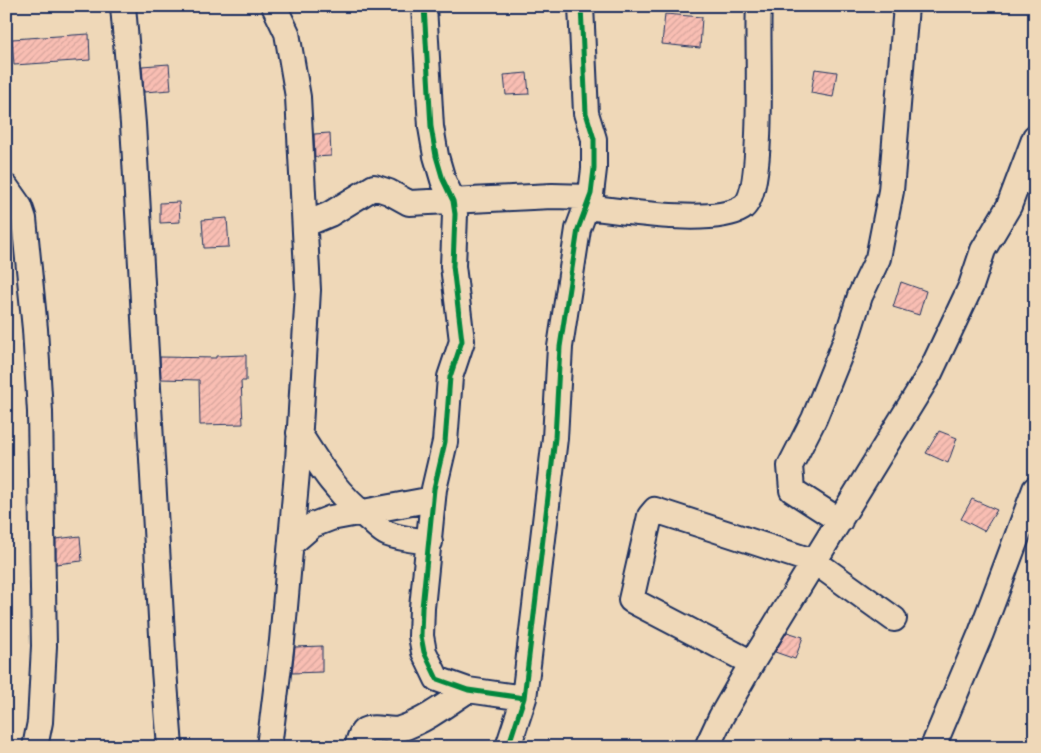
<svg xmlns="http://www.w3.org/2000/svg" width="1041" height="753" viewBox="0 0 1041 753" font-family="'Architects Daughter',sans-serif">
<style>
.building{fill:url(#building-hatch);stroke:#1b2f5e}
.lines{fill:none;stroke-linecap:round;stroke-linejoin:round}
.minor-casing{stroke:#1b2f5e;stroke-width:28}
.minor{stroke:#efd8b8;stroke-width:24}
.cycleway-casing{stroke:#efd8b8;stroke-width:8}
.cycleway{stroke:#00873e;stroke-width:5}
</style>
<defs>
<pattern id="building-hatch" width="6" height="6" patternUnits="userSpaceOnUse" patternTransform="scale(1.25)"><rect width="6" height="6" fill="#f9beb3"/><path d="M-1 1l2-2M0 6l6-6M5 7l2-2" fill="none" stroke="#d5a49c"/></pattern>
</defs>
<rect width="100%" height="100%" fill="#efd8b8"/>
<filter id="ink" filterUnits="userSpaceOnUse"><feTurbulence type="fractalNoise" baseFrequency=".02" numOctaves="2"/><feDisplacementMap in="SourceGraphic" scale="10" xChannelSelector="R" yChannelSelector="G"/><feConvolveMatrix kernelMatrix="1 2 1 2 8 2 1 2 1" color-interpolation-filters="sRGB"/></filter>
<g filter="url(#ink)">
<path class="building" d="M665,14L702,17L700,48L662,44Z
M89,34L90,60L14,65L12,39Z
M169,64L171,90L144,92L142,66Z
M815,69L837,72L833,97L811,93Z
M527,73L529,94L506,95L504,75Z
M330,133L331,156L315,157L314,134Z
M179,202L180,222L160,223V203Z
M227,218L229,247L204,248L202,220Z
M901,282L926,291L919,315L893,307Z
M246,355V381H241L243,424L200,425L199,380L161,379L160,357L216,358V356Z
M939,431L957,438L948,463L926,453Z
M972,499L997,510L984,531L961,519Z
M80,536L82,561L56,564V539Z
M787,632L803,637L795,659L775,652Z
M322,646V672L292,673L295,647Z"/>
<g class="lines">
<defs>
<path id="minor" d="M123,6L133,124L164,670L170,747
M424,6L431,127L436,156L443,180L453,201L455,214L453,266L462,341L450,377L445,442L434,489L422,608L421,636L424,652L437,679L468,690L524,698
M6,187L20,207L24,219L35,329L40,412L44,646L40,722L35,747
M587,207C621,211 713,226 742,208C767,192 756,40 759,6
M306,224L330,214L374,187L389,192L409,203L552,196L590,197
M299,433C321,468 337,494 370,520C375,524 381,531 388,534C401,539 416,540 430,542
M840,521L792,490L790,466L814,419L847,337L860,296L878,258L891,191L906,6
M291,544L313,525L331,518L433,499
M752,663L631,600L650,516L655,510L815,562L894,619
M269,747L282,641L298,461L308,290L298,97L287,33L274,6
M357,747C359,741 360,733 365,730C375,725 389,732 400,729C425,721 447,704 468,690
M508,747L524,698L555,438L560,347L578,229L591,194L594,169V139L586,113L581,6
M707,747L721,717L752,663L930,373L971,286L983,250L1009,206L1035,137
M933,747L981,633L1035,489"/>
</defs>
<use href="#minor" class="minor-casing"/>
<use href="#minor" class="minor"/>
<defs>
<path id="cycleway" d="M424,6L431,127L436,156L443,180L453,201L455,214L453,266L462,341L450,377L445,442L434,489L422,608L421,636L424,652L437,679L468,690L524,698
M508,747L524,698L555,438L560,347L578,229L591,194L594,169V139L586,113L581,6"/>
</defs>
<use href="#cycleway" class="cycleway-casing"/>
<use href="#cycleway" class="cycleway"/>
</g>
</g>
<rect width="1041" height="753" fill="none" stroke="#efd8b8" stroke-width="25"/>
<rect x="12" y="12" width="1016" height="728" fill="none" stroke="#1b2f5e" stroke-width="2" filter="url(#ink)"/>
</svg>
